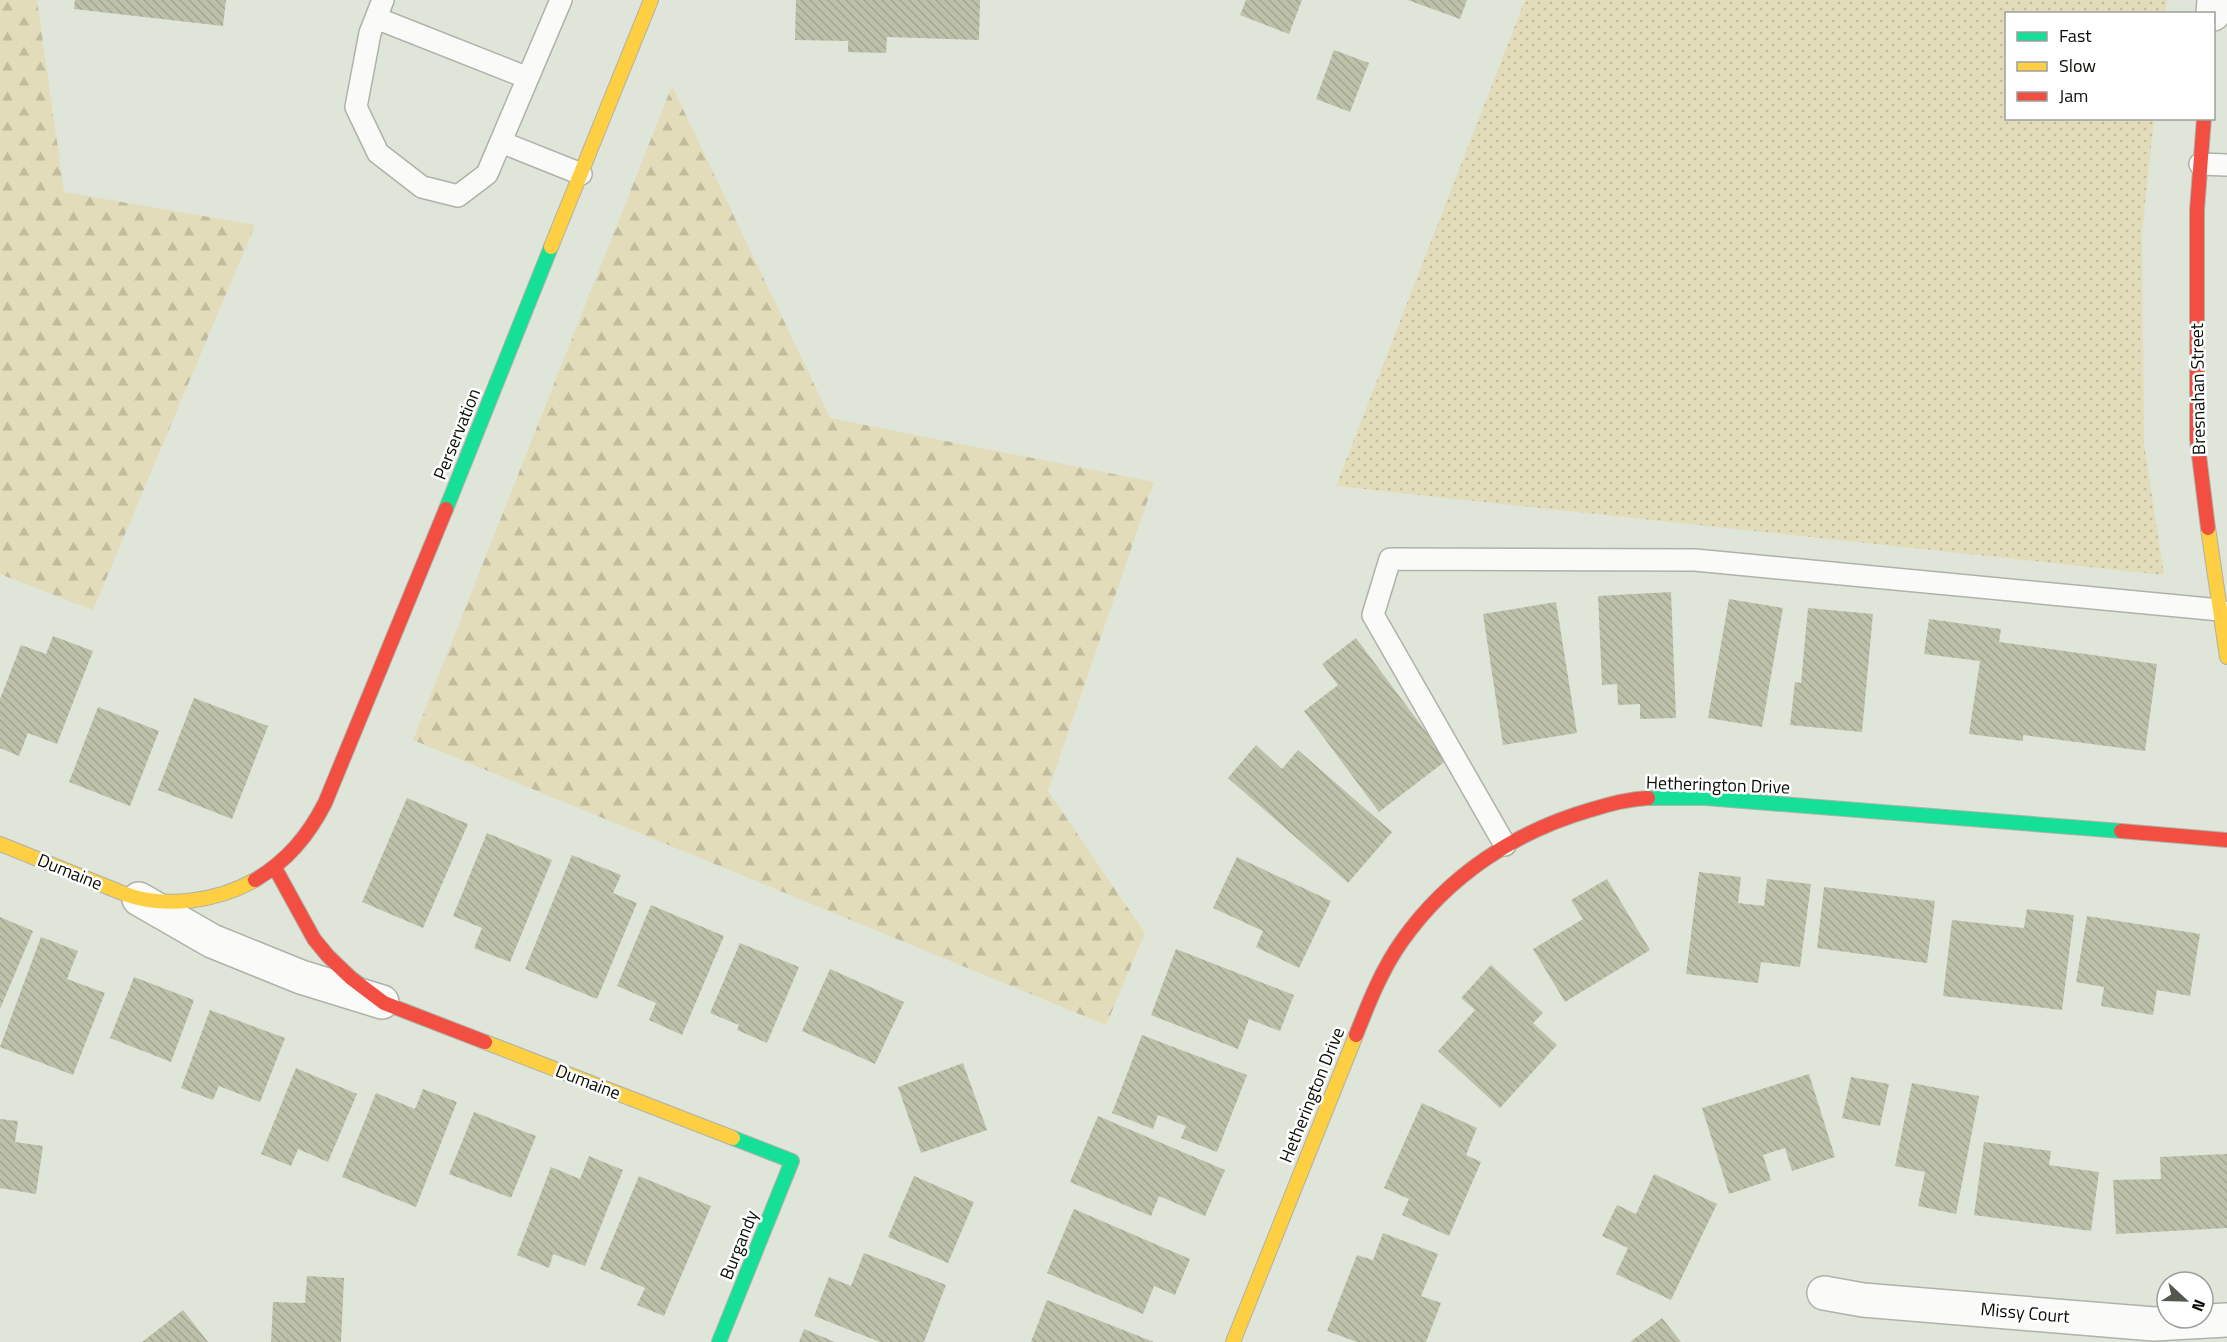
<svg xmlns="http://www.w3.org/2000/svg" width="2227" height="1342" viewBox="0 0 2227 1342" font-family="'Titillium Web',sans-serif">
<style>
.grass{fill:url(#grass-dots)}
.forest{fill:url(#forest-firs)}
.building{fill:url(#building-back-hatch)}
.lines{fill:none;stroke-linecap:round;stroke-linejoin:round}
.lane-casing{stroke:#aeb2a9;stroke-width:24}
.street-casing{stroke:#aeb2a9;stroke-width:36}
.fast-casing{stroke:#aeb2a9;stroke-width:16}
.slow-casing{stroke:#aeb2a9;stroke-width:16}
.jam-casing{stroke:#aeb2a9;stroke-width:16}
.lane{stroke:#fafbf9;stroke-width:21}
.street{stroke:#fafbf9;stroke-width:33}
.fast{stroke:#16e098;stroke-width:14}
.slow{stroke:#ffcf43;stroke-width:14}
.jam{stroke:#f24e42;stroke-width:14}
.labels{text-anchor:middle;stroke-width:5;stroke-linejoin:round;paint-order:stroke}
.street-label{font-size:18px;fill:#090d06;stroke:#fff}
</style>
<defs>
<pattern id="grass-dots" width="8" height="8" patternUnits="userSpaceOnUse" patternTransform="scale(1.5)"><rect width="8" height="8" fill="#e3dcba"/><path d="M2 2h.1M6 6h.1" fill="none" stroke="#c1bc9e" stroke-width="1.8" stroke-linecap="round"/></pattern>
<pattern id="forest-firs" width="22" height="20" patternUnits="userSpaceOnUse" patternTransform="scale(1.5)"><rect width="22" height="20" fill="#e3dcba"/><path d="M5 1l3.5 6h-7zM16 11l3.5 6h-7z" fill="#c1bc9e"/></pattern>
<pattern id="building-back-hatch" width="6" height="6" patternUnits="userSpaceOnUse" patternTransform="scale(1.5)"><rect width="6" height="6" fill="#bec1aa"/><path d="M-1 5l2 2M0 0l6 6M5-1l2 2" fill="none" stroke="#a2a591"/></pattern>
</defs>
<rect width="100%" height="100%" fill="#dfe5d9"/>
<path class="grass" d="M1525,0H2167L2165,13L2006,14V118L2154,119L2142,233L2144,443L2164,575L1336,486Z"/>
<path class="forest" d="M0,0H37L64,192L255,225L93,610L0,574Z
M672,86L830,418L1154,482L1048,791L1145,933L1106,1025L413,740Z"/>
<path class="building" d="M75,0H226L223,26L74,9Z
M796,0H980L979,40L887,37L886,53L848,52V41L795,40Z
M1246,0H1302L1289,34L1240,15Z
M1408,0H1467L1460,19Z
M1334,50L1369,63L1350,112L1316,99Z
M1671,592L1676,718L1640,719V704L1618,705L1617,684L1602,685L1598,596Z
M1729,599L1783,608L1762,727L1708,718Z
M1556,602L1577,733L1503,745L1483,614Z
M1808,608L1873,614L1862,732L1790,725L1795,682L1801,683Z
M1929,619L2001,629L1999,642L2157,664L2145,751L2023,735V741L1969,734L1980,661L1924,654Z
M53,636L93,651L57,744L28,733L19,756L0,748V699L21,645L46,654Z
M1356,638L1447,760L1379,812L1304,711L1338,685L1322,664Z
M194,698L268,726L232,819L158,790Z
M98,707L159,731L130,806L69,782Z
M1256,745L1282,769L1298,750L1392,832L1348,883L1228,778Z
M407,798L468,824L423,928L362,902Z
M487,833L552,860L510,962L474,948L482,928L453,916Z
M572,855L621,875L613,893L637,903L597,999L525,969Z
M1237,857L1331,901L1299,968L1256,947L1263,931L1213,908Z
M1699,872L1741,877L1738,903L1764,906L1767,879L1811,884L1800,967L1761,962L1758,983L1686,974Z
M1607,879L1650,950L1565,1002L1533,949L1583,919L1571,900Z
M1824,887L1935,901L1927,963L1817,948Z
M651,905L724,936L682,1035L649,1020L656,1003L617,986Z
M2027,909L2074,915L2062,1010L1943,996L1952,920L2024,928Z
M2087,916L2200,934L2190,996L2157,990L2153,1015L2101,1006L2104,987L2076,982Z
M0,917L33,931L0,1009Z
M41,937L78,951L67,979L105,993L73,1075L0,1047Z
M740,943L799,967L767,1043L737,1030L739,1025L710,1013Z
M1176,949L1294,995L1280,1031L1249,1019L1238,1049L1151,1015Z
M1491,965L1543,1013L1533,1023L1557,1045L1500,1108L1438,1051L1475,1010L1461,998Z
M830,969L904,1002L875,1064L802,1031Z
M134,977L194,1000L171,1062L110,1038Z
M210,1010L285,1038L260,1102L219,1086L213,1100L181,1088Z
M1142,1035L1247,1075L1217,1152L1181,1138L1186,1126L1158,1115L1153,1129L1112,1113Z
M963,1063L987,1130L921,1153L898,1087Z
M296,1068L357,1094L328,1162L298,1149L291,1166L261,1154Z
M1809,1074L1835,1157L1792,1171L1785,1148L1763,1155L1771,1180L1729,1194L1702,1108Z
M1851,1077L1889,1084L1880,1126L1842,1118Z
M1912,1083L1979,1096L1956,1214L1918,1206L1925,1172L1895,1166Z
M423,1089L457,1102L416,1207L342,1177L376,1093L415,1109Z
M1422,1103L1477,1128L1466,1155L1481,1162L1449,1236L1402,1215L1409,1199L1384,1188Z
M474,1112L536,1136L511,1198L449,1174Z
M1098,1116L1225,1170L1205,1216L1159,1196L1151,1216L1070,1182Z
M0,1119L18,1121L15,1142L43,1146L36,1194L0,1188Z
M1984,1142L2051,1151L2049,1165L2099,1172L2091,1231L1974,1215Z
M2227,1154V1228L2116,1234L2113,1180L2161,1179L2160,1157Z
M589,1156L623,1170L585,1266L553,1254L549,1268L517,1255L551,1167L580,1179Z
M1654,1174L1717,1204L1671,1300L1616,1274L1628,1248L1602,1236L1617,1205L1636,1214Z
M639,1176L711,1206L664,1316L637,1305L645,1288L600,1269Z
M914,1176L974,1202L948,1263L888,1237Z
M1074,1209L1190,1259L1175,1295L1154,1286L1143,1314L1047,1273Z
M1383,1233L1438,1254L1421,1296L1441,1303L1426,1342H1357L1327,1331L1357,1255L1373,1260Z
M864,1253L946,1285L924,1342H880L814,1316L829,1277L851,1286Z
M307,1276L344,1278L341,1342H271L273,1302L305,1303Z
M1047,1300L1154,1342H1031Z
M183,1310L208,1342H142Z
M1662,1318L1681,1342H1630Z
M804,1329L835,1342H799Z"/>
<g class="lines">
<defs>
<path id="lane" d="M383,0L370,33L356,107L378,153L422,187L458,196L487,174L561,0
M376,18L528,78
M501,142L581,174
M2200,164L2227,165
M1505,845L1373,615L1390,559L1695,560L2220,610"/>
<path id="street" d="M2213,14L2214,0
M139,899L212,941L301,977L382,1002
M1824,1293L1863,1300L2154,1324L2227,1320"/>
<path id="fast" d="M446,509L551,247
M1648,798H1706L2121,831
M719,1342L792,1161L733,1138"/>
<path id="slow" d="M551,247L651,0
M2208,528L2227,657
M0,844L125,894C165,909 218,901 255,880
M485,1042L733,1138
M1233,1342L1356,1035"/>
<path id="jam" d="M2204,118L2197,210V439L2208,528
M2121,831L2227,840
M275,868L314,939L328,956L351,978L384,1003L485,1042
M255,880C287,861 308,836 325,803L446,509
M1356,1035C1369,1002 1382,969 1402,941C1448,876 1514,832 1590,810C1609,804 1629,799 1648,798"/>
</defs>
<use href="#lane" class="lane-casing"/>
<use href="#street" class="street-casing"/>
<use href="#fast" class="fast-casing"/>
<use href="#slow" class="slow-casing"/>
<use href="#jam" class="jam-casing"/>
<use href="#lane" class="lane"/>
<use href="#street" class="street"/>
<use href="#fast" class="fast"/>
<use href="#slow" class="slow"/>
<use href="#jam" class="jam"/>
</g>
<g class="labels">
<g class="street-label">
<text transform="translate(2198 389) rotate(-91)" y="6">Bresnahan Street</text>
<text transform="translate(457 434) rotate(-68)" y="6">Perservation</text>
<text transform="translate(1718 785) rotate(2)" y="6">Hetherington Drive</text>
<text transform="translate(70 872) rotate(22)" y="6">Dumaine</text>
<text transform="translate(588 1082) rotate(21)" y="6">Dumaine</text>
<text transform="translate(1312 1095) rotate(-68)" y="6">Hetherington Drive</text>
<text transform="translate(739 1245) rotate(-68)" y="6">Burgandy</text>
<text transform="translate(2025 1313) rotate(5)" y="6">Missy Court</text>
</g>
</g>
<rect x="2005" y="12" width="210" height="108" fill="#ffffff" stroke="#9d9e9b" stroke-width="1.5"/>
<rect x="2017" y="32" width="30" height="9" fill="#16e098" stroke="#9d9e9b" stroke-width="1.5"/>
<text x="2059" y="42" font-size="18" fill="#090d06">Fast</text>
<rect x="2017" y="62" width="30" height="9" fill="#ffcf43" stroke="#9d9e9b" stroke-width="1.5"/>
<text x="2059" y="72" font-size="18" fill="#090d06">Slow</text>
<rect x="2017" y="92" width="30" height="9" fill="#f24e42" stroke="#9d9e9b" stroke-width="1.5"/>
<text x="2059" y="102" font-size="18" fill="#090d06">Jam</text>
<g transform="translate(2185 1300) rotate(112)"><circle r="28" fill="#ffffff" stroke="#9d9e9b" stroke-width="1.5"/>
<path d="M0-4.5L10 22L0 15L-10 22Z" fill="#545950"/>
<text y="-9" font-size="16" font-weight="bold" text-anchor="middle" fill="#090d06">N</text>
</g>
</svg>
